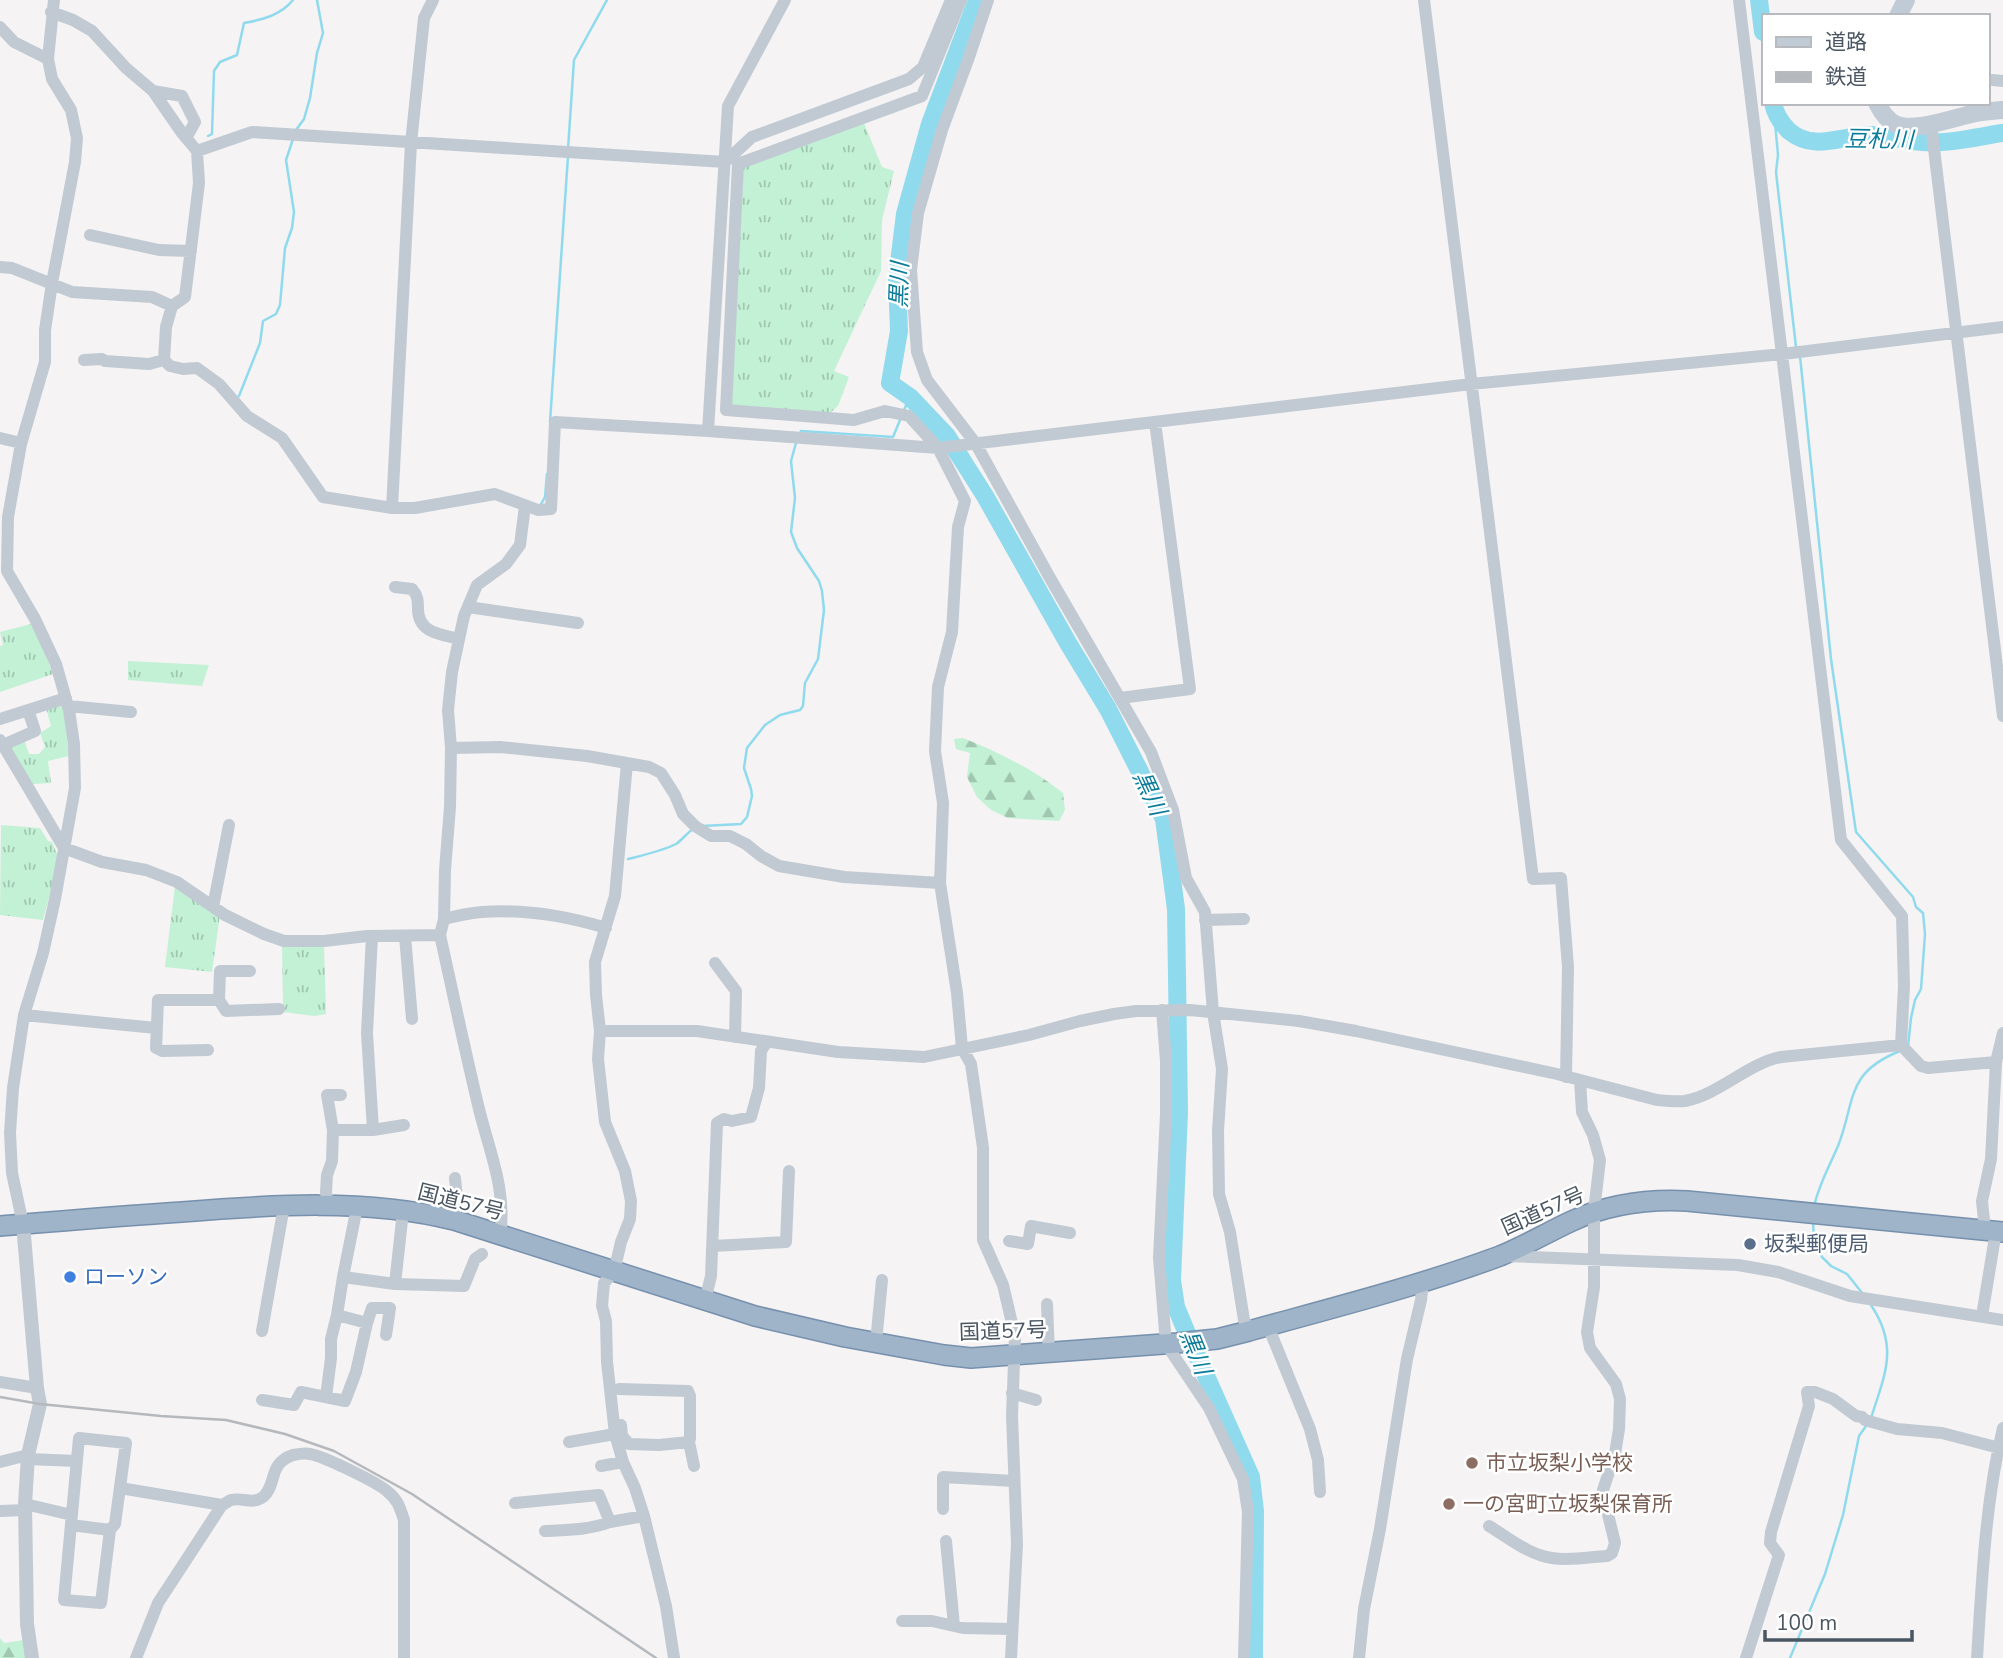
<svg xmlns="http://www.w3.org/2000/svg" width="2003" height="1658" viewBox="0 0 2003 1658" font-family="'Nunito Sans','Noto Sans JP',sans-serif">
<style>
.grass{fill:url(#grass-tufts)}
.forest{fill:url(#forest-firs)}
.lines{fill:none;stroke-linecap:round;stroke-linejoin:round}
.stream{stroke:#90daee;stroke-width:2.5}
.river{stroke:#90daee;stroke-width:18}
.trunk-casing{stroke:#7690ad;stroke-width:22}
.minor{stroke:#c1cad2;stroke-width:12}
.tertiary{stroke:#c1cad2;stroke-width:14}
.secondary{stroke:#c1cbd6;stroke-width:18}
.trunk{stroke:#9fb4c9;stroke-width:19}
.rail{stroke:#b5b8bd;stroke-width:2.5}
.service-dot{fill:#5c6f8a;stroke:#fff;stroke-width:2.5}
.shop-dot{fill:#3f7fe0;stroke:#fff;stroke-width:2.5}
.education-dot{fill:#8d6e63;stroke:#fff;stroke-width:2.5}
.labels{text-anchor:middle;stroke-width:5;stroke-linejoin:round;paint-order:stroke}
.street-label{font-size:21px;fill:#4a5661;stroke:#fff}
.service-label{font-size:21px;fill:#4e5e75;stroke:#fff;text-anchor:start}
.shop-label{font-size:21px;fill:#366cbe;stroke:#fff;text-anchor:start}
.education-label{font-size:21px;fill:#785e54;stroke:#fff;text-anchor:start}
.water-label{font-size:23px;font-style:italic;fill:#0c7c9b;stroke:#fff}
</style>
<defs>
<pattern id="grass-tufts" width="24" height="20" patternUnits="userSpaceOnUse" patternTransform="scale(1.75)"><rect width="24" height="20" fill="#c3f1d5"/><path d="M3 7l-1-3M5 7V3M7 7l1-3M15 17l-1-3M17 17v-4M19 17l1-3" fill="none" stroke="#a0c6b0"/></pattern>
<pattern id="forest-firs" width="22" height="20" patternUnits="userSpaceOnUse" patternTransform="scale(1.75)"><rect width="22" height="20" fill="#c3f1d5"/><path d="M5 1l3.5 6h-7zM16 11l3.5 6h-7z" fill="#a0c6b0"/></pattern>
</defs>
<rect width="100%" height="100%" fill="#f5f3f3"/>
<path class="grass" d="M864,123L882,167L894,171L882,220L881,271L834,371L849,377L838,406L830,413L729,406L742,166Z
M31,624L39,638L53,674L0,692V646L3,645L0,632Z
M128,661L209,665L202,686L128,680Z
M62,703L66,725L69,756L48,761L51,783L32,784L8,746L24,739L29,754H39L45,747L40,733L51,726L46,708Z
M1,825L40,828L48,841L52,842L59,859L43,920L0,915Z
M175,886L220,915L212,972L165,967Z
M282,943L324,945L326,1014L314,1016L283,1012Z"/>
<path class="forest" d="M963,738C998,752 1033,769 1063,793L1065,810L1059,821L1008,818L991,810L977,797L967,777L970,753L956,749L954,739Z
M0,1638L4,1643L24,1640L27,1658H0Z"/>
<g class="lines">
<path class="stream" d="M1774,112L1778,155L1776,172L1796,347
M296,130L304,119L310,98L317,53L323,33L317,0
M208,136L212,134L214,71L220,62L237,55L244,23C262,20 281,15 293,0
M568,149L574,60L607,0
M1800,356L1831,659L1856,832L1913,897L1916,907L1923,913L1925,934L1921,989L1915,1000L1911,1018L1908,1047
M239,396L260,343L263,321L276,314L280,305L285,248L292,228L294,212L286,160L293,139
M904,410L910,397
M550,422L568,156
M800,433L801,431L893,437L900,420
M541,504L545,497L547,474
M702,826L741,824L747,817L752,796L751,789L744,768L747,748L765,725L780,715L800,710L803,706L805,683L818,659L824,610L822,591L819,581L797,548L791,532L795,498L791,461L796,443
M628,859C644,855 662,851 676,844C682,840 687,833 693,829
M1814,1207C1818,1186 1830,1165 1838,1146C1856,1100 1845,1073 1900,1051
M1813,1220L1814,1241L1822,1257L1831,1266L1847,1274L1863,1294
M1871,1418C1885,1374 1899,1347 1871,1305
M1790,1658L1825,1574L1843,1515L1859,1436L1866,1426"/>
<path class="river" d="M977,0L930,124L905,214L897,279L899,331L890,383L910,397L947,436L985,496L1068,643L1108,709L1164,819L1176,909L1179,1112L1172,1280L1176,1307L1186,1331L1251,1477L1255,1511L1254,1658
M1759,0L1763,32
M1773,103C1775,114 1781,123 1789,131C1815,153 1844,134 1873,135C1889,136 1905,141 1922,142C1949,144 1976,137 2003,133"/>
<defs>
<path id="trunk" d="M0,1226C61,1221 121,1216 182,1212C270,1205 367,1198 454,1220L755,1316L845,1337L944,1355L971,1358L1177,1343L1217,1339L1249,1331C1332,1308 1419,1286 1500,1256C1525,1246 1548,1232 1572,1221C1609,1204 1647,1199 1687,1201L2003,1232"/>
</defs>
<use href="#trunk" class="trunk-casing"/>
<path class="minor" d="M961,0L922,96L738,164L726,410L854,420L885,411L909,416L938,448L965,501L958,527L952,632L938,687L935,751L943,803L940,883L957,993L962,1048L971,1064L983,1148V1240L1003,1285L1015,1336L1012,1416L1017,1544L1011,1658
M988,0L968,60L942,130L918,213L911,270L917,352L927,380L976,444L1050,578L1151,752L1173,810L1186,878L1205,912L1213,1012L1222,1069L1218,1131L1219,1194L1230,1232L1244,1320L1249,1331
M1424,0L1533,879L1561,878L1568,967L1566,1077
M1739,0L1841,840L1902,916L1904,986L1901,1045
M51,12L73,20L92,31L126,68L153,91L182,133L197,151L199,183L185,297L172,306L166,327L164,360L170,366L183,369L197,368L219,384L247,416L282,438L323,497L392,508H415L495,494L538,510L551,509L555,422L708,431L938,448L1471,384L1783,354L2003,327
M0,27L14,42L48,59
M1993,80L2003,81
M153,91L182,96L195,122L186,138
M1931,124L2003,716
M197,151L252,132L725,162L752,137L909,79L923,67L951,0
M90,235L159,250L191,251
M0,267L12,268L72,292L152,297L172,306
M84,360L102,359L105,361L149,364L164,360
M708,431L728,106L785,0
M0,438L21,443
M392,508L411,143L424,18L433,0
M395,587L412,589C418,596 418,600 418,610C419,633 440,634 459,639
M468,607L578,623
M1120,698L1190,689L1155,422
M68,706L131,712
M0,719L66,698
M0,740L64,848L102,862L146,870L177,882L225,915L264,934L284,941H324L367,936L440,935
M3,745L35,731L28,710
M451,748L500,747L587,756L649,767L661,773L675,795L683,814L695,826L711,836H730L746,844L761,856L779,866L844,877L940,883
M627,763L615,896L595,962L596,995L600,1031L598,1059L605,1122L625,1171L631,1201L630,1219L621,1242L614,1272L604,1283L602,1306L606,1321L607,1362L615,1434L623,1462L635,1488L644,1516L666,1606L674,1658
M213,907L229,825
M444,919C456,916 469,913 482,912C523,909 566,916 606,928
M1205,920L1244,919
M372,936L367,1033L373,1130
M405,936L412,1019
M715,963L736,991L735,1037
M250,971H220L219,1000L226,1011L279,1009
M1162,1010L1166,1061V1114L1159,1258L1166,1344L1209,1408L1243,1479L1248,1512L1244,1658
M24,1015L156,1028
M600,1031H697L838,1052L924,1057L1029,1035L1080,1021L1114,1014L1136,1011L1190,1010L1299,1021L1356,1031L1557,1074L1657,1100C1667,1101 1676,1102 1685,1101C1720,1094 1747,1064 1781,1057L1901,1045L1921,1066L1928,1068L1996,1062
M208,1050L162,1051L156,1048L158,1000H219
M341,1095H327L333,1130H373L404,1125
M328,1207L326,1192L327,1175L332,1161L333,1130
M454,1220L457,1198L455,1178
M23,1224L12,1173L10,1133L13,1088L24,1015L43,953L55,899L75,788L74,744L69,710L56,664L35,619L7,571L8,517L21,444L45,362V330L52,283L75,162L77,138L71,110L52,79L48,59L54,0
M1985,1230L1982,1201L1991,1159L1996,1062L2003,1033
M500,1235C507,1191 489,1150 479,1109C465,1051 453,993 440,935L444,919L445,870L450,807L451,748L448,710L452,672L464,616L477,585L506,564L520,545L525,506
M1009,1241L1028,1244L1031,1226L1070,1233
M713,1246L786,1242L789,1171
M1506,1256L1738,1265L1778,1272L1850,1296L2003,1320
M343,1277L395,1284L403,1211
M395,1284L464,1286L475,1259L482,1254
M705,1301L711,1276L717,1123L724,1119L732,1121L751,1117L759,1088L761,1051L766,1043
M1047,1304L1049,1353
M337,1315L367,1323
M1982,1316L1996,1231
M1268,1326L1310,1429L1318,1460L1320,1492
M262,1331L284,1206
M876,1342L882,1280
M0,1382L37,1388
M619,1389L688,1391L690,1396V1438L689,1442L659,1445L629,1444L622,1436L621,1425
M1012,1393L1036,1400
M326,1397L331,1358V1339L337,1315L343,1277L357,1207
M262,1400L294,1405L301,1392L345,1401L356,1372L367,1323L372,1308H390L386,1335
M79,1438L126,1443L115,1524L110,1530L101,1603L64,1600Z
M569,1442L615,1434
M689,1442L694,1466
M28,1459L77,1461
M0,1462L28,1455
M601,1466L623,1462
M120,1488L222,1505
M515,1503L599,1495L610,1522L644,1516
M25,1504L72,1515
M943,1509V1477L1014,1481
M0,1511L25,1510
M71,1525L110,1530
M1489,1526C1509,1538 1529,1555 1552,1558C1569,1561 1590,1557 1607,1556L1612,1553L1615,1543L1604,1498L1603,1490L1615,1454L1619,1429L1620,1399L1616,1384L1590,1348L1587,1332L1594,1287V1211L1600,1160L1593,1135L1582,1112L1580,1080
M545,1531C567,1530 589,1530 610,1522
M946,1541L954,1626
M902,1621H932L963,1628L1012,1629
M136,1658L158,1603L222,1505C225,1504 228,1501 231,1500C243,1497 252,1505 263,1497C278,1484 267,1464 293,1455C298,1454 305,1453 310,1454C323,1456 379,1483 388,1492C398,1500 400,1508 404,1520V1658
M1359,1658L1364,1609L1380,1529L1407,1359L1421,1300L1423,1281
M1746,1658L1779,1555L1770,1543L1771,1532L1809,1406L1807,1392H1815L1833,1399L1856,1416L1862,1417L1865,1420L1897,1429L1942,1433L2003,1449
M1977,1658C1982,1581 1985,1503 2003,1428"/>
<path class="tertiary" d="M23,1224L37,1388L40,1404L28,1455L25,1504L27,1624L32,1658"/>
<path class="secondary" d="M1898,16L1906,0
M1877,103C1881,111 1887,120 1895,124C1914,133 1955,117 1976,113C1985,111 1994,111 2003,110"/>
<use href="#trunk" class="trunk"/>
<path class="rail" d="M0,1397L40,1404L161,1416L226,1420L285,1434L334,1451L412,1494L656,1658"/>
</g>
<circle class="service-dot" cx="1750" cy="1244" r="7"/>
<circle class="shop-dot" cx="70" cy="1277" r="7"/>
<g class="education-dot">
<circle cx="1472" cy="1463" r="7"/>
<circle cx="1449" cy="1504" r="7"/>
</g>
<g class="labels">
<g class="street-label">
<text transform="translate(461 1202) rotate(14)" y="7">国道57号</text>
<text transform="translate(1543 1211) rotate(-24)" y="7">国道57号</text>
<text transform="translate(1003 1331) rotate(-2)" y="7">国道57号</text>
</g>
<g class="service-label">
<text x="1764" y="1251">坂梨郵便局</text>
</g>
<g class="shop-label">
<text x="84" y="1284">ローソン</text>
</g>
<g class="education-label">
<text x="1486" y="1470">市立坂梨小学校</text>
<text x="1463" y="1511">一の宮町立坂梨保育所</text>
</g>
<g class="water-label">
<text transform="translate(1879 139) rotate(1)" y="8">豆札川</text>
<text transform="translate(899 285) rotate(-88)" y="8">黒川</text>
<text transform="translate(1150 793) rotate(65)" y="8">黒川</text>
<text transform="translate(1196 1352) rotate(68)" y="8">黒川</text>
</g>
</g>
<rect x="1762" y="14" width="228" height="91" fill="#ffffff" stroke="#b7bbc0" stroke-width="2"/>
<rect x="1776" y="37" width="35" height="10" fill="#c1cbd6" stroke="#b7bbc0" stroke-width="2"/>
<text x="1825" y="49" font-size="21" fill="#4a5661">道路</text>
<rect x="1776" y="72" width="35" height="10" fill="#b5b8bd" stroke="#b7bbc0" stroke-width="2"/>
<text x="1825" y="84" font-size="21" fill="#4a5661">鉄道</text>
<path d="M1765 1630v10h147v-10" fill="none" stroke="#4a5661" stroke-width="3.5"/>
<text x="1776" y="1630" font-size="21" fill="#4a5661" stroke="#ffffff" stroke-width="5" paint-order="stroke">100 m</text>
</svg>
